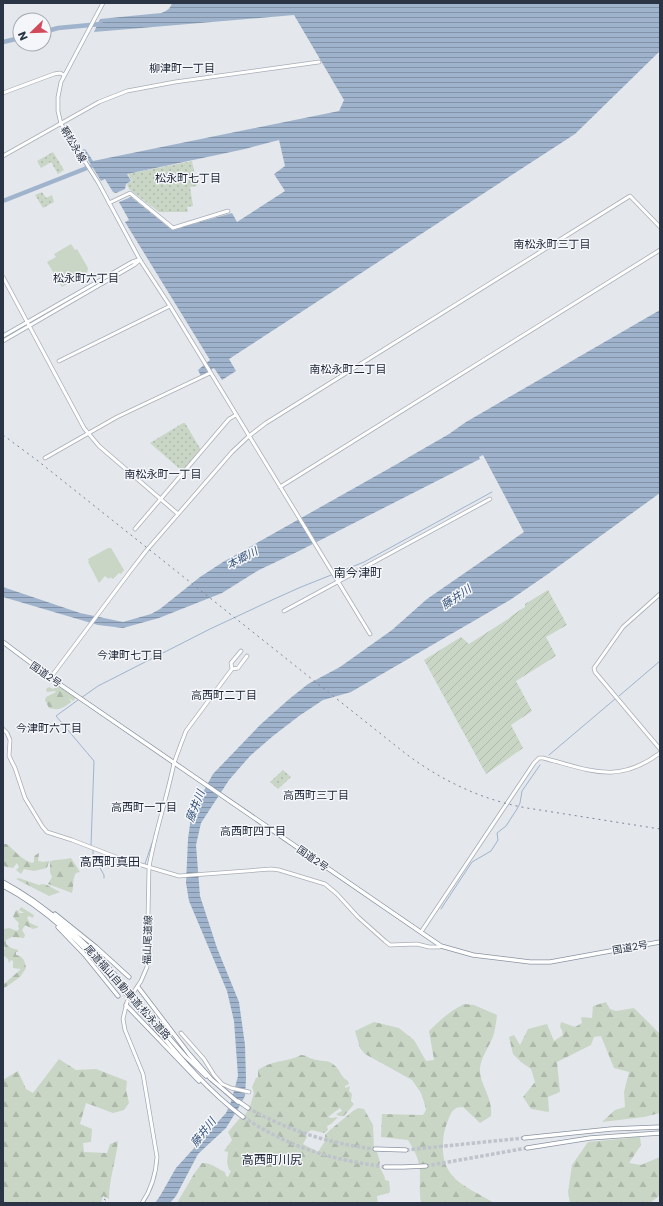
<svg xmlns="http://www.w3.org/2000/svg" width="663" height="1206" viewBox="0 0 663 1206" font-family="Poppins,'Noto Sans JP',sans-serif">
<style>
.grass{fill:url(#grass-dots)}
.forest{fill:url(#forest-firs)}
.garden{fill:url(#garden-furrows)}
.pitch{fill:#c9d6c5}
.water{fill:url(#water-rules)}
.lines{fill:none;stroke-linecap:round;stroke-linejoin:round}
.stream{stroke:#9fb4cc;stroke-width:1}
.river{stroke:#9fb4cc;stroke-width:4.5}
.highway-tunnel{stroke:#bfc3cb;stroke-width:3.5;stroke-dasharray:3.5 2;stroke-linecap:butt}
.secondary-casing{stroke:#a9aeb7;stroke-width:4.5}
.primary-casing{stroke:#a3abb8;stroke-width:4.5}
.highway-casing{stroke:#8b94a3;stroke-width:5}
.secondary{stroke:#fff;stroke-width:3}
.primary{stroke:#fff;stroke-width:3}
.highway{stroke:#fff;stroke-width:3.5}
.rail{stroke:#7d8696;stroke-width:1;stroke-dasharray:2 4;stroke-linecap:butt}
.highway-bridge-casing{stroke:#8b94a3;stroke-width:5;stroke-linecap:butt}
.highway-bridge{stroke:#fff;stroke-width:3.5}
.labels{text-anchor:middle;stroke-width:3;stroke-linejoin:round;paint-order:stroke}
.street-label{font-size:10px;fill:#2b3445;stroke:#f4f6f9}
.neighbourhood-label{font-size:11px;fill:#1d2536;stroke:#f4f6f9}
.water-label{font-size:11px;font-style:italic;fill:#34527a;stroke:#f4f6f9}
.quarter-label{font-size:12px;fill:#1d2536;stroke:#f4f6f9}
</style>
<defs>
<pattern id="grass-dots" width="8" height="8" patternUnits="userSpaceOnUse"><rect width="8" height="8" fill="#c9d6c5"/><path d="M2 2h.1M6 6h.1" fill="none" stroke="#adb8ab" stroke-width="1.8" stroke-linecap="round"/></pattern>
<pattern id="forest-firs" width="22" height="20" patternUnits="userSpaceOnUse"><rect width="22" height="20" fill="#c9d6c5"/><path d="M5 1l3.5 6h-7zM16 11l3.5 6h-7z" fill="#adb8ab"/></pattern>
<pattern id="garden-furrows" width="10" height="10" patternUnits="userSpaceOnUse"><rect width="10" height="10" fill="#c9d6c5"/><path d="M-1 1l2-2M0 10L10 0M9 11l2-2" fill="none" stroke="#adb8ab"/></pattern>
<pattern id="water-rules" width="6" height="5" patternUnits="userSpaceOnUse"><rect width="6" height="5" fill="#9fb4cc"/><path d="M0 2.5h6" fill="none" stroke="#8293a7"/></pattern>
</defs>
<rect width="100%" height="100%" fill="#e4e7ec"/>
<path class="grass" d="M53,152L64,170L58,174L51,162L41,168L37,161Z
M192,161L197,186L190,187L193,206L187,207L188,212H159L129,189L127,184L132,181L128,174Z
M42,192L46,198L52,195L54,202L43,208L35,195Z
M183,423H185L201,450L182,471L150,443Z
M283,770L291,777L278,789L270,782Z"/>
<path class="forest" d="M58,685L76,698L73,701L69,698L71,702C63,708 59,711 49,708L45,700L46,697L56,692L55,691L47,692L46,689L49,687L53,689Z
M3,844H7C15,851 22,860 32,863L34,862V856L39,853L38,861L43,862L49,861L47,868L34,871L24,869L21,874L16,870L19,867L17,863L13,868L3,866Z
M71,858L80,872L76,873C72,879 74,886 72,893L48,884L52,877L50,872V861C58,859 64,860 71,858Z
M19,878L39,885L43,884L47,885L60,892L49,896L16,879Z
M21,907L34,915L33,918L29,916L27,918L30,923L39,927L33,929L25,925L22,930L25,935L24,938L12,937L6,940V944L11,948L18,950V952H16V955C23,956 25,961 26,968L20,977L3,989V985L21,969L13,968V961L11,960L9,963L8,959L3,955V949L5,950L3,938V927L4,929L9,928L17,931L19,929L18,926L19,923L13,917L16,910L19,911V913H24L19,910Z
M606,1002L610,1009L616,1011L634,1008L660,1034V1113L644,1117L602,1122L615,1110L625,1107L624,1092L629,1072L614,1068L601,1036L594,1037L591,1045L557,1062L560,1092L548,1097L549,1112L531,1109L523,1097L535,1082L531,1069L521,1062L513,1054L509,1037L514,1035L520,1045L528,1029L547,1024L554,1041L563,1035L562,1030L560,1027L561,1022L575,1027L582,1023L581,1017L592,1018L593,1006Z
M464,1004L474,1005L497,1015C496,1023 495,1032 492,1039C488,1048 481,1058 480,1068C479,1085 493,1096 491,1116L480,1123L463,1107C452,1107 451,1113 447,1123C444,1131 443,1137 443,1146C441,1180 470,1188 494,1203H421C419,1192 420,1183 420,1172C420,1160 414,1150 408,1140L381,1137L382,1114L423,1115L426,1110L425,1105L421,1093L412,1080L365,1054L360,1048L355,1031L374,1022L399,1028L414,1040L426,1061L434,1060L429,1031C440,1020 450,1011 464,1004Z
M301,1055C307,1055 308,1058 313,1059C319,1062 329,1059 334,1065C341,1070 340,1077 348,1081L349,1084L345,1086V1088L350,1086L349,1091L352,1094L351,1101L354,1104L344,1116H339L336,1114L342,1111L340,1108L328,1117L331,1118L338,1117L331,1124L327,1126L328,1130L324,1133L311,1130L306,1134L307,1137L303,1144L318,1152L325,1141V1135L330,1130L353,1111L358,1108L364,1109L373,1125L374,1151L377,1152L380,1162L379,1165C380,1170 385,1174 385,1180L389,1181L390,1190L389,1193L377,1196L378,1203H177L194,1174L202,1163C212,1163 216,1168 225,1172L226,1176L228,1177L231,1171L229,1170L227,1162L228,1152L224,1151L232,1140L228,1132L240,1118L243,1119L250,1106L254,1093L252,1087L256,1078L258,1077V1070C271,1060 288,1062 301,1055Z
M59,1059L76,1070L96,1069L127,1081L126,1090L129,1103L124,1110L113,1113L86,1103L80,1124L92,1129L91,1142L83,1143L84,1152L107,1153L110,1144L118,1141C116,1161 109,1179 109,1199L103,1196L101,1203H3V1080L18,1071L26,1089L33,1093Z
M640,1137L641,1145L629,1163L641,1165L660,1157V1195L650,1203H570L568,1192L572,1165L588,1142Z"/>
<path class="garden" d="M548,590L567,625L546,637L556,656L516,681L532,711L511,725L523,748L486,774L424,660L461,637L469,644L508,619C513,614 519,611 525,607V604Z"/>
<path class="pitch" d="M71,244L75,250L77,249L88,268L87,273L62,287L47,262L56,257L54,254Z
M108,548H111L124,570L121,574L119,573L113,579L110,577L109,579L105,576L99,583L88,562L89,561L88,559Z"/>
<path class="water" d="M172,3H660V51L575,134L229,359L236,371L222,380L214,368L201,376L198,370L210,360L125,222L129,220L119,202L131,197L172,230L232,213L237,222L285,191L274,174L285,166L279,140L245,149L127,174L131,181L126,184L125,189L116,193L113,192L105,179L101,181L82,150L85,149L93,161L339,111L344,100L294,15L94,32L100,19L161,13C167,11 170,9 172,3Z
M660,310V493L548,574L510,600L351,692L323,700L299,716L273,736L250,756L229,780L201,823L196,845L200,896L217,948L239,1002L245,1045L246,1079L245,1096L239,1107L226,1128L198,1154L176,1196L170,1203H155L160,1196L176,1168L226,1113L231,1102L238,1076L234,1021L227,991L189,901L186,883L188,839L191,817L201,796L213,774L260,725L288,700L308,684L340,667L392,630L427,599L524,532L483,455L479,457L480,459L299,551L259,570L222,593L159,618L123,628L98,625L3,597V587L80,613L123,622L151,614L160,609L200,577L223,562L397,464L449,434L466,422Z"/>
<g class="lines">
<path class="stream" d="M619,696L660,661
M81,698L98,686L210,629L272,600L301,587L364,562L492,492
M78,700L56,716L94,761L91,846
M549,755L615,699
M93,850V855L104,875V878
M145,864L152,843
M441,909L472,862L491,851L498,840L497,833L506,826L517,809L520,803L522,791L540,765"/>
<path class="river" d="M44,32L58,28L101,24
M3,42L20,38
M3,201L92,166"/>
<path class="highway-tunnel" d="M248,1108C287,1130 330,1144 375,1149
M243,1117C291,1148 329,1159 385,1167
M406,1150L524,1138
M426,1166L527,1148"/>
<defs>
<path id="secondary" d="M3,93L54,74L60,73L64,75
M3,156L99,102L127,91L175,82L319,62
M109,203L130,193L173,228L228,211
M140,260L170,306L370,634
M3,277L84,428L99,446L178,514
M59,361L170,306
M45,458L117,417L210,373
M280,487L660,250
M135,529L229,419L236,415
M660,594L623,627L594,668L595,672L660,749
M284,611L490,499
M241,651L231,663L232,669L238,668L247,656
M51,677L129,573L146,551L232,452L249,436L266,423L630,196L660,227
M3,729L7,733L10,740L9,756L15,768L25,798L42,826L47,832L72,840L121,859L179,876L271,869L279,870L325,884L337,894L358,917L385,941L390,945L417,944L429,947H440L441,946
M174,763L181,744L186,731L232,669
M421,932L534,763L539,758H543C590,770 617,785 660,753
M181,1033L204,1059L214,1075L222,1084L231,1088L249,1092"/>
<path id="primary" d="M103,3L61,82L58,97V111L61,124L98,182L140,260
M3,336L132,262L138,260
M3,341L134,265L140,260
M142,1203C151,1190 156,1173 157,1157L143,1074L125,1030L123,1019L127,1002L141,981L147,967L149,867C155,832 167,798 174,763"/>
<path id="highway" d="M3,642L55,681L186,771L441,946L473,955L530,962H550L660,942
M3,882C48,906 85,942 119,979
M3,886C47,909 83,945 116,982
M55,914L96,947L129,977
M58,927L84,954L118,996
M138,987L189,1054L211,1079L238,1102
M126,1005L199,1081
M145,1010L185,1056L206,1076
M142,1012C174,1050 204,1088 243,1117
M238,1101L248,1108
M524,1138L611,1129L660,1127
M527,1148L590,1138L660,1133
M375,1149L406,1150
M385,1167H403L426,1166"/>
</defs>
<use href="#secondary" class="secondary-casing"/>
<use href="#primary" class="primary-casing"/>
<use href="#highway" class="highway-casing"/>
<use href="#secondary" class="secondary"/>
<use href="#primary" class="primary"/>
<use href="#highway" class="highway"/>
<path class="rail" d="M3,435L38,461L401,750C438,779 481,800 527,808L660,829
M104,1199L110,1203"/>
<defs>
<path id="highway-bridge" d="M119,979L145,1010
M116,982L142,1012"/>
</defs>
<use href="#highway-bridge" class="highway-bridge-casing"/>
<use href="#highway-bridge" class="highway-bridge"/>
</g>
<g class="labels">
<g class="street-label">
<text transform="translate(74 144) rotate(59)" y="4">鞆松永線</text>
<text transform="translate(46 674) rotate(35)" y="4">国道2号</text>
<text transform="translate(313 858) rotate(35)" y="4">国道2号</text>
<text transform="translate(147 940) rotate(-88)" y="4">福山尾道線</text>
<text transform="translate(630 947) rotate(-10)" y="4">国道2号</text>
<text transform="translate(128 992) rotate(48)" y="4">尾道福山自動車道;松永道路</text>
</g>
<g class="neighbourhood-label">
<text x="182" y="72">柳津町一丁目</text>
<text x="188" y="182">松永町七丁目</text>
<text x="552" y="248">南松永町三丁目</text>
<text x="86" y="282">松永町六丁目</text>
<text x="348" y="373">南松永町二丁目</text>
<text x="163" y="478">南松永町一丁目</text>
<text x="130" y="659">今津町七丁目</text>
<text x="224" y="699">高西町二丁目</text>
<text x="49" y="732">今津町六丁目</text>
<text x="316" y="799">高西町三丁目</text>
<text x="144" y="811">高西町一丁目</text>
<text x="253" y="835">高西町四丁目</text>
</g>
<g class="water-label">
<text transform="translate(242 558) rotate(-28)" y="4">本郷川</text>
<text transform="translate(456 597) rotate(-34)" y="4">藤井川</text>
<text transform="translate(195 806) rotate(-69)" y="4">藤井川</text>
<text transform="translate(203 1132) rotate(-52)" y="4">藤井川</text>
</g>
<g class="quarter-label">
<text x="358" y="577">南今津町</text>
<text x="110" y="866">高西町真田</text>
<text x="272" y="1164">高西町川尻</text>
</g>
</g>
<rect width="663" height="1206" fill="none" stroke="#2b3445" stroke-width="8"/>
<g transform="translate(32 32) rotate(247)"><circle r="19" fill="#f4f6f9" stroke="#a4a8b1"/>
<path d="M0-3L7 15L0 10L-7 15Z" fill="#d1495b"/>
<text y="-6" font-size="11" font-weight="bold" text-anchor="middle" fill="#2b3445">N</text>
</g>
</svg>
